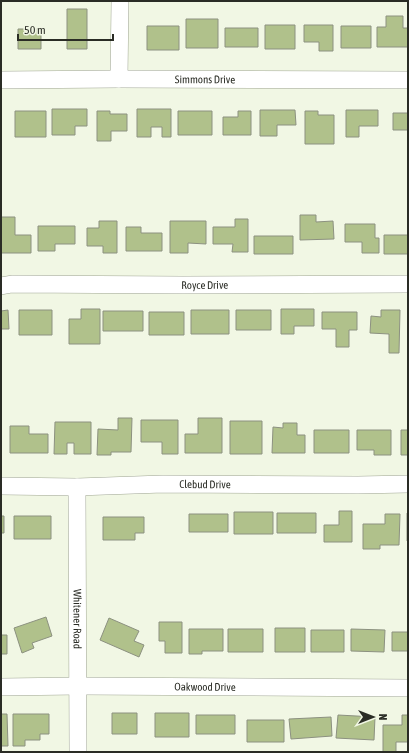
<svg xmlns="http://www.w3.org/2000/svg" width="409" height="753" viewBox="0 0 409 753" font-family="'Asap Condensed',sans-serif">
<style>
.building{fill:#b0c18b;stroke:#8c9180}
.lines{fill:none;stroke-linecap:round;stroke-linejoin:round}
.minor-casing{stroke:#9fa593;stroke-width:18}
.minor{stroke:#fff;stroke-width:17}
.labels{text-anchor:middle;stroke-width:3.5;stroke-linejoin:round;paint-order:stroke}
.street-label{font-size:11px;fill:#2a2c25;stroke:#f1f7e4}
</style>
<rect width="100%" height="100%" fill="#f1f7e4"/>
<path class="building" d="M67,9H87V49H67Z
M386,16H403V28H408V47H377V27H386Z
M186,19H218V48H186Z
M265,25H295V49H265Z
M304,25H333V51H319V42H304Z
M147,26H179V50H147Z
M341,26H371V48H341Z
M225,28H258V47H225Z
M18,29H41V49H18Z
M52,109H87V126H75V135H52Z
M137,109H171V137H162V127H151V137H137Z
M260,110H295L296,125H277V136H260Z
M346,110H378V126H359V137H346Z
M15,111H46V137H15Z
M97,111H110V114H127V131H111V141H97Z
M178,111H212V135H178Z
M238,111H251V135H223V117H238Z
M305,111H318V115H334V144H305Z
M393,113H408V130H393Z
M300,215H316V222L333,221L334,239L300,240Z
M1,217H15V235H31V253H1Z
M235,219H248V252H232L233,244H213V227H235Z
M99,221H117V253H103V246H87V228H99Z
M170,221H206V244L188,243V253H170Z
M345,224H375V238H379V253H362V242H345Z
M38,226H75V244H55V251H38Z
M126,227H141V233H162V251H126Z
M384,235H408V254H384Z
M254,236H293V254H254Z
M81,309H100V344H69V319H81Z
M281,309H314V326H294V334H281Z
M8,310L9,329H1V311Z
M19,310H52V335H19Z
M191,310H229V334H191Z
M236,310H271V330H236Z
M381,310H400L399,353H389V334L370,333L371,316L381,317Z
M103,311H143V331H103Z
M149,312H184V335H149Z
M322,312H357V330H349V347H336V329H322Z
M118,418H132L131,452H111V455H97L98,429L118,430Z
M198,418H222V453H185V434H198Z
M141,420H178V454H162V442H141Z
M230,421H262V454H230Z
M55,422H91V454H74V443H67V454H54Z
M283,423H297V435H305V453H272L273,427L283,428Z
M10,426H29V434H48V453H10Z
M314,430H349V453H314Z
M357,430H391V455H374V450H357Z
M401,430H408V455H401Z
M339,511H352V542H324V525H339Z
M234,512H273V534H234Z
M277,513H316V533H277Z
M407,513H408V541H407Z
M189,514H228V532H189Z
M385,514H400L399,545H380V549H363V524H385Z
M1,516H4V533H1Z
M14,516H51V539H14Z
M103,517H144V533H135V540H103Z
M46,617L52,636L32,643L34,648L22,653L14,628Z
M109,618L139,631L134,641L144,645L139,657L100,640Z
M159,622H182V653H165V641H159Z
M275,628H305V652H275Z
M189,629H223V651H202V654H189Z
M228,629H263V652H228Z
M351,629L385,630L384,652L351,651Z
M311,630H344V652H311Z
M392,632H408V651H392Z
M1,635H7V654H1Z
M112,713H137V734H112Z
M155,713H189V737H155Z
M1,714H7L8,746H1Z
M13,714H49V734H40V740H25V746H13Z
M196,715H235V734H196Z
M338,715L375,717L374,740L336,738Z
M402,715H408V742H396V752H383V725H402Z
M331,717L332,736L291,739L289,719Z
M247,720H284V742H247Z"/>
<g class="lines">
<defs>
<g id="minor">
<path d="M119,79L120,1"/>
<path id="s1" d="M1,80L119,79L408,80"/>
<path id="s2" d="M1,286L12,284L183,285L408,284"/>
<path id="s3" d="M1,486L77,487L163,484L358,485L408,484"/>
<path id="s4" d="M77,487L78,752"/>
<path id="s5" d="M1,687L78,686L408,688"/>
</g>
</defs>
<use href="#minor" class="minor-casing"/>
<use href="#minor" class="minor"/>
</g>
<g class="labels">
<g class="street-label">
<text dy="4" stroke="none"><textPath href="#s1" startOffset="204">Simmons Drive</textPath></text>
<text dy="4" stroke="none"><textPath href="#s2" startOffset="204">Royce Drive</textPath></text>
<text dy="4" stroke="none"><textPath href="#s3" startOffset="204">Clebud Drive</textPath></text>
<text dy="4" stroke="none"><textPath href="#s4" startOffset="132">Whitener Road</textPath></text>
<text dy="4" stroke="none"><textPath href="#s5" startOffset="204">Oakwood Drive</textPath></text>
</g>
</g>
<rect width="409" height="753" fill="none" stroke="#2a2c25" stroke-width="4"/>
<g transform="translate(373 717) rotate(90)" stroke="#f1f7e4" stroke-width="3" paint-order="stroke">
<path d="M0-3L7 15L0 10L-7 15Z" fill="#2a2c25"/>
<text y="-6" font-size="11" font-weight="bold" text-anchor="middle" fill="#2a2c25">N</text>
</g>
<path d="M18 34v6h95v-6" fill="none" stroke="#2a2c25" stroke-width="2"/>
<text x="24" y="34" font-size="12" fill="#2a2c25" stroke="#f1f7e4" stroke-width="3" paint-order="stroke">50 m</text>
</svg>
